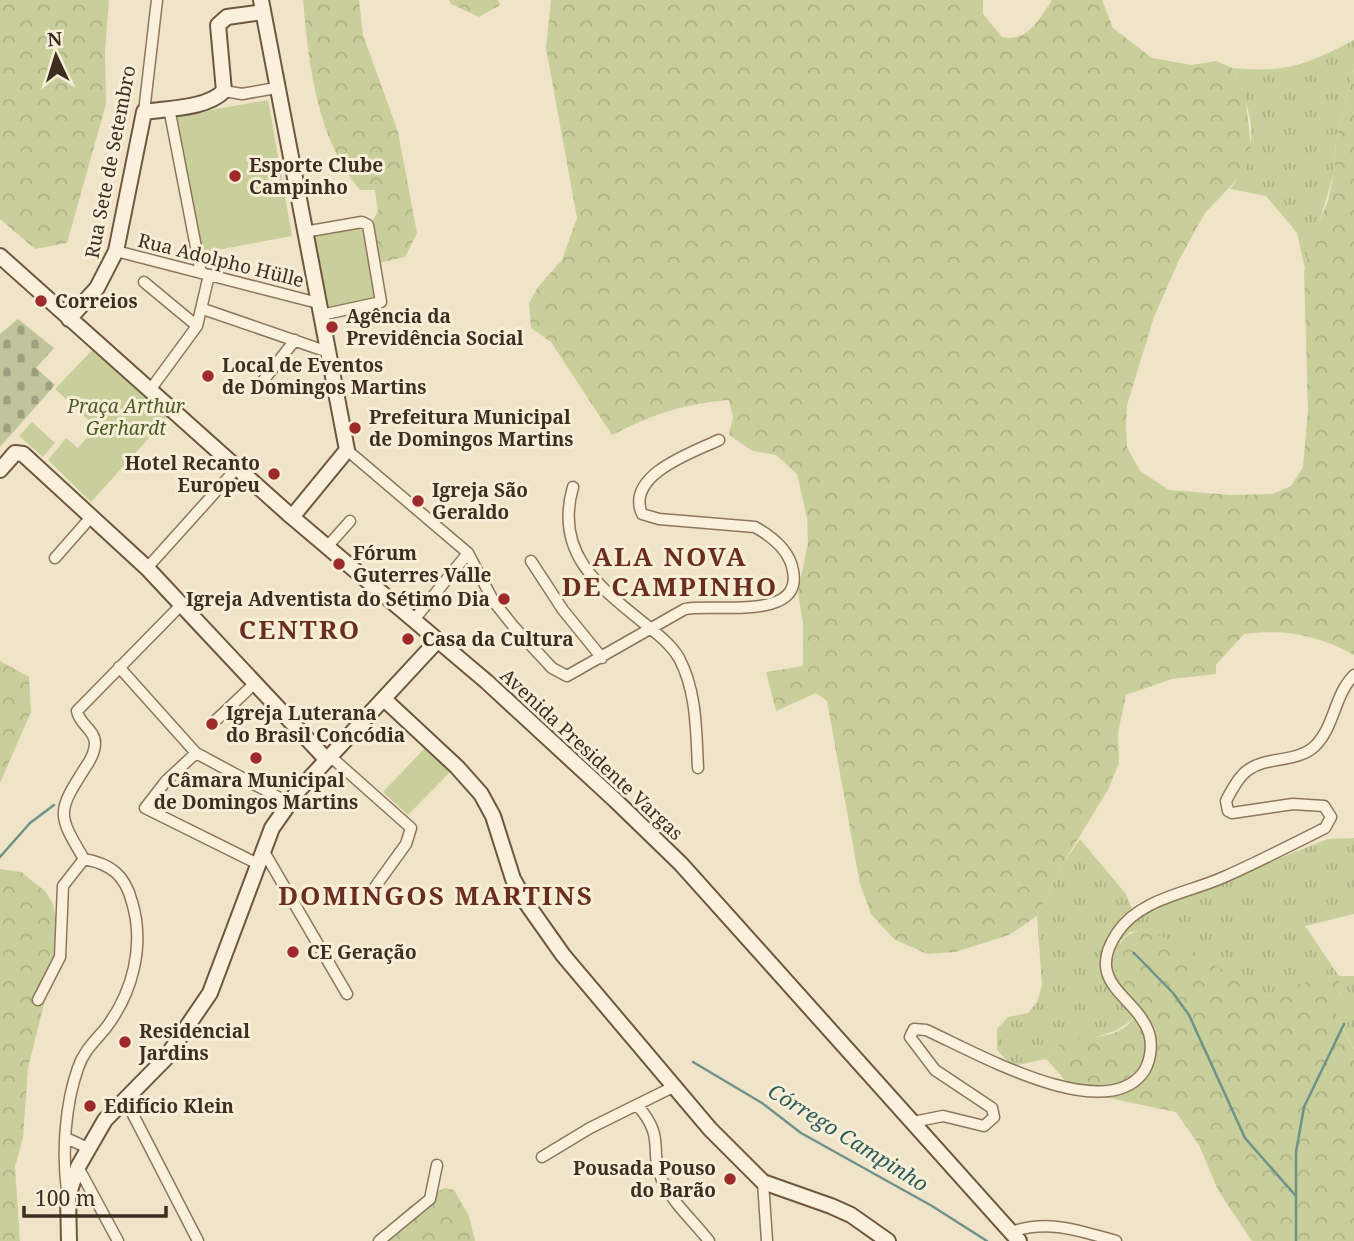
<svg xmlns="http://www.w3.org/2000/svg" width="1354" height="1241" viewBox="0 0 1354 1241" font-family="'Noto Serif',serif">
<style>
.grass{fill:url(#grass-tufts)}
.forest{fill:url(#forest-crowns)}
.cemetery{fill:url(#cemetery-stones)}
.park{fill:#c9cf9b}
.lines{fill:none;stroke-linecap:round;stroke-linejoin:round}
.stream{stroke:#6f938a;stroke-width:2.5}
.street-casing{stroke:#8d765c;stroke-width:13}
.secondary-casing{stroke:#6f573f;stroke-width:18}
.street{stroke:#faf1dc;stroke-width:10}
.secondary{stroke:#faf1dc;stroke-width:14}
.poi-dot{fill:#9e2a2b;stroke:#f7eed8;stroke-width:2.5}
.labels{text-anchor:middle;stroke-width:6;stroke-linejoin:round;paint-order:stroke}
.street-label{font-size:19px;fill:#3d2e20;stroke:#f7eed8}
.poi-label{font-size:19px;font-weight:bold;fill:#3d2e20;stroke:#f7eed8;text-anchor:start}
.park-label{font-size:19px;font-style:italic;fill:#4d5a26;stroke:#f7eed8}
.water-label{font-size:21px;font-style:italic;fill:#2f5d5a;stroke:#f7eed8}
.district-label{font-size:26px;font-weight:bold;letter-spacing:2px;fill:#6b2e1e;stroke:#f7eed8}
</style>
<defs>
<pattern id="grass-tufts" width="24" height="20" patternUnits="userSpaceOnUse" patternTransform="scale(1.75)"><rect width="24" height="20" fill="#c9cf9b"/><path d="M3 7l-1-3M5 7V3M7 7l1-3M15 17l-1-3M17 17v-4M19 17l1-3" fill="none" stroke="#aeb285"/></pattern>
<pattern id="forest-crowns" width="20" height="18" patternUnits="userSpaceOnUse" patternTransform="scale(1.75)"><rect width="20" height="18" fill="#c9cf9b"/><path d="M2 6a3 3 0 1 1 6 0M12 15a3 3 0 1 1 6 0" fill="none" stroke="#aeb285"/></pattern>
<pattern id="cemetery-stones" width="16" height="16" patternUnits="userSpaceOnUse" patternTransform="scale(1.75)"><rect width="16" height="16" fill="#bfc49a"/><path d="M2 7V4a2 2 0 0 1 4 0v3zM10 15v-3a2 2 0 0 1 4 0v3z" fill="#9ca07d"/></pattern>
</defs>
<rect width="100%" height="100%" fill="#f0e4c8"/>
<path class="grass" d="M1354,40V69L1336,141L1334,173L1305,269L1297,233L1266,196L1230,189C1263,149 1253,112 1232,68C1287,73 1306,65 1354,40Z
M1354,838V914L1305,926L1339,976H1354V1049L1336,1015L1341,991L1290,988L1264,997L1145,930L1130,932L1120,941L1117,973L1133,999L1135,1011L1131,1021L1117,1030L1094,1038L1061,1042L1046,1059L1012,1066L997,1050V1029L1008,1017L1028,1013L1037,1002L1042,986L1037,916L1063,863L1080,839L1126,894L1133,911L1158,906L1328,839Z"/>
<path class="forest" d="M0,0H109L105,51L106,104L67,243L35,249L0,219Z
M303,0H359L363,35L398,132L417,233L405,257L379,263L372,222L378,211L375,190H360C316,137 309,66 303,0Z
M449,0H498L500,5L479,17L451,4Z
M551,0H983V14L1002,37C1029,42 1039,19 1052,0H1102L1113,28L1152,58L1192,65L1216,61L1232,68L1245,96L1252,154L1244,172L1205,213L1179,260L1154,317L1127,405L1126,425L1127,447L1140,471L1169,490L1231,495L1272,494L1291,486L1303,467L1308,411L1304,272L1312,238L1328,201L1334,173L1336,141L1354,69V655C1318,635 1285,629 1244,634L1216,665V674L1172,679L1126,695L1118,733L1119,763L1108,790L1063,863L1037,916L1009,935L955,952L927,954L894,939L871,914L860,884L827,701L816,693L776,711L766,672L803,666V623L798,593L808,542L807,518L797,474L776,455L753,451L729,435L733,417L729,400C683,404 653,414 612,435L551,342L531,328L529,303L538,287L562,260L577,218L546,48Z
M0,661L29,677L31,712L0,783Z
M0,869L21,872L45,891L53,904L60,939L28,1068L23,1138L15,1167L20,1241H0Z
M1145,930L1185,946L1264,997L1317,978L1339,976L1341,1001L1336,1015L1354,1050V1241H1252L1218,1190L1199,1145L1176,1112L1075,1091L1046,1059L1061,1042C1081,1036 1117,1041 1132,1020C1144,1003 1120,987 1117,971C1112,948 1123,932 1145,930Z
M445,1188L454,1190L469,1216L475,1241H373L410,1206Z"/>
<path class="cemetery" d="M18,319L54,348L36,368L55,385L0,447V334Z"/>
<path class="park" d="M268,100L292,236L201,253L177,116Z
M360,226L363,228L378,298L329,308L314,235Z
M95,347L170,415L91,502L48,460L66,438L78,448L96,427L55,389Z
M32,422L55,443L43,457L19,436Z
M427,746L452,770L408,815L383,792Z"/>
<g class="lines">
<path class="stream" d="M0,857L30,823L54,805
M1134,953L1173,993L1189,1015L1245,1138L1295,1195
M693,1062L762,1103L801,1133L932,1206L987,1241
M1296,1241V1152L1304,1107L1344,1024"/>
<defs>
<path id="street" d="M224,91L242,94L276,88
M169,108L201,273
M144,112L157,0
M304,232L362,222L368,225L381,302L321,315
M116,251L318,303
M144,282L197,326
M203,309L328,352
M263,381L295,340
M150,390L197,326L209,275
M347,450L468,553L494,602L514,627L552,668L567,676L685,609C712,603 803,622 793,571C790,551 771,536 755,527L659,519L642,514C625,475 693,452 719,440
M573,487C554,553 598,586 645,624C657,634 671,644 679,658C697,692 696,731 698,768
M327,547L350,521
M55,558L91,517
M531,561L563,610L602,658
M147,568L237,468
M413,621L468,553
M119,667L196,753L289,803
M214,722L254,684
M196,753L166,781L145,808L258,864
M330,756L411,828L406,844L375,887
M263,850L347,994
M84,859C57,814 57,812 85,768C90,761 95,752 95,743C95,730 79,724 77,711L181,605
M38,1000L60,957L63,886L84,859
M125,1099L198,1241
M637,1105C667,1139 648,1149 662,1180C674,1205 693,1220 709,1241
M913,1122L943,1116L984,1126L994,1117L992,1108L935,1070L910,1037L914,1029L926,1030C973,1051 1101,1125 1142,1074C1150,1064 1153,1046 1149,1033C1136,995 1083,984 1117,933C1140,898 1189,893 1224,877C1258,862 1291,845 1325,828L1331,817L1324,806L1293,804L1232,813L1228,811L1226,801C1231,791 1239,776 1248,770C1267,756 1297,763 1315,746C1335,726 1334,695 1354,675
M66,1138L88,1148
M542,1157L590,1128L673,1087
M78,1167L118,1241
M763,1182L767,1241
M67,1191C62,1152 65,1105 78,1068C83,1052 94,1042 105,1029C133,993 145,945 132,902C125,875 111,864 84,859
M1011,1232C1049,1219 1080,1231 1116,1241
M379,1241L430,1199L437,1165"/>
<path id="secondary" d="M261,0L347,450L292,517
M0,256L292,517L487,682L615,800L681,864L1019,1241
M69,319L97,288L116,251L144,112C168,108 206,109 224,91L218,25L227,17L263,12
M0,470L15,453L23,454L147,568L326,759
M384,699L457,767L481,794L493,816L513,879L527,904L563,955L710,1129L763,1182L831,1206L851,1215L888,1241
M69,1241L68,1196L78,1167L105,1120L165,1059L210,993L272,828L298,791L437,641"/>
</defs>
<use href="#street" class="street-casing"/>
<use href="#secondary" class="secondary-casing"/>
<use href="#street" class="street"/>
<use href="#secondary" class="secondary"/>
</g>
<g class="poi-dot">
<circle cx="235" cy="176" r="7"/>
<circle cx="41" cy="301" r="7"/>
<circle cx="332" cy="327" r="7"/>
<circle cx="208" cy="376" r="7"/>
<circle cx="355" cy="428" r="7"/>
<circle cx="274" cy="474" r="7"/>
<circle cx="418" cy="501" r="7"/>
<circle cx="339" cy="564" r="7"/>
<circle cx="504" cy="599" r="7"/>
<circle cx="408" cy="639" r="7"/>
<circle cx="212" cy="724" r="7"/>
<circle cx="256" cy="758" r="7"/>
<circle cx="293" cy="952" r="7"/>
<circle cx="125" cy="1042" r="7"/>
<circle cx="90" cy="1106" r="7"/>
<circle cx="730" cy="1179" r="7"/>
</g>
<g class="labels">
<g class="street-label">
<text transform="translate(110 162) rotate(-79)" y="7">Rua Sete de Setembro</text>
<text transform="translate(221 260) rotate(14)" y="7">Rua Adolpho Hülle</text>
<text transform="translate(592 754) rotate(43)" y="7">Avenida Presidente Vargas</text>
</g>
<g class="poi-label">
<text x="249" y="172">Esporte Clube<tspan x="249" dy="22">Campinho</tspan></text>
<text x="55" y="308">Correios</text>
<text x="346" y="323">Agência da<tspan x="346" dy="22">Previdência Social</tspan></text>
<text x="222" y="372">Local de Eventos<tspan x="222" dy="22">de Domingos Martins</tspan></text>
<text x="369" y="424">Prefeitura Municipal<tspan x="369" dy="22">de Domingos Martins</tspan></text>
<text x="260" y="470" text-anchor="end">Hotel Recanto<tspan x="260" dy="22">Europeu</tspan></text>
<text x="432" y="497">Igreja São<tspan x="432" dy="22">Geraldo</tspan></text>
<text x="353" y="560">Fórum<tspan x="353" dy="22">Guterres Valle</tspan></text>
<text x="490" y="606" text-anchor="end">Igreja Adventista do Sétimo Dia</text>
<text x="422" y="646">Casa da Cultura</text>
<text x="226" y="720">Igreja Luterana<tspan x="226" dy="22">do Brasil Concódia</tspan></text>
<text x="256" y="787" text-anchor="middle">Câmara Municipal<tspan x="256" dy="22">de Domingos Martins</tspan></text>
<text x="307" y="959">CE Geração</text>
<text x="139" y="1038">Residencial<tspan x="139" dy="22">Jardins</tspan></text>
<text x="104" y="1113">Edifício Klein</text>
<text x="716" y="1175" text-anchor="end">Pousada Pouso<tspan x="716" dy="22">do Barão</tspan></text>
</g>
<g class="park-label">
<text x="126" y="413">Praça Arthur<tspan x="126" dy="22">Gerhardt</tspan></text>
</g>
<g class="water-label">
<text transform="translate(848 1138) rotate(32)" y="7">Córrego Campinho</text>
</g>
<g class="district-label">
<text x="670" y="566">ALA NOVA<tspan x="670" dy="30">DE CAMPINHO</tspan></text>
<text x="300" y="639">CENTRO</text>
<text x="436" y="905">DOMINGOS MARTINS</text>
</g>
</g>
<g transform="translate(56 56) rotate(356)" stroke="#f7eed8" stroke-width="5" paint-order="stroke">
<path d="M0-5L12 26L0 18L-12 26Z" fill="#3d2e20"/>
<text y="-10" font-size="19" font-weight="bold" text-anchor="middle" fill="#3d2e20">N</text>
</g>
<path d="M24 1206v10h142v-10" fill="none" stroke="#3d2e20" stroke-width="3.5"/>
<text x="35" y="1206" font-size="21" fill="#3d2e20" stroke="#f7eed8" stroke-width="5" paint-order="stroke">100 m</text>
</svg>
